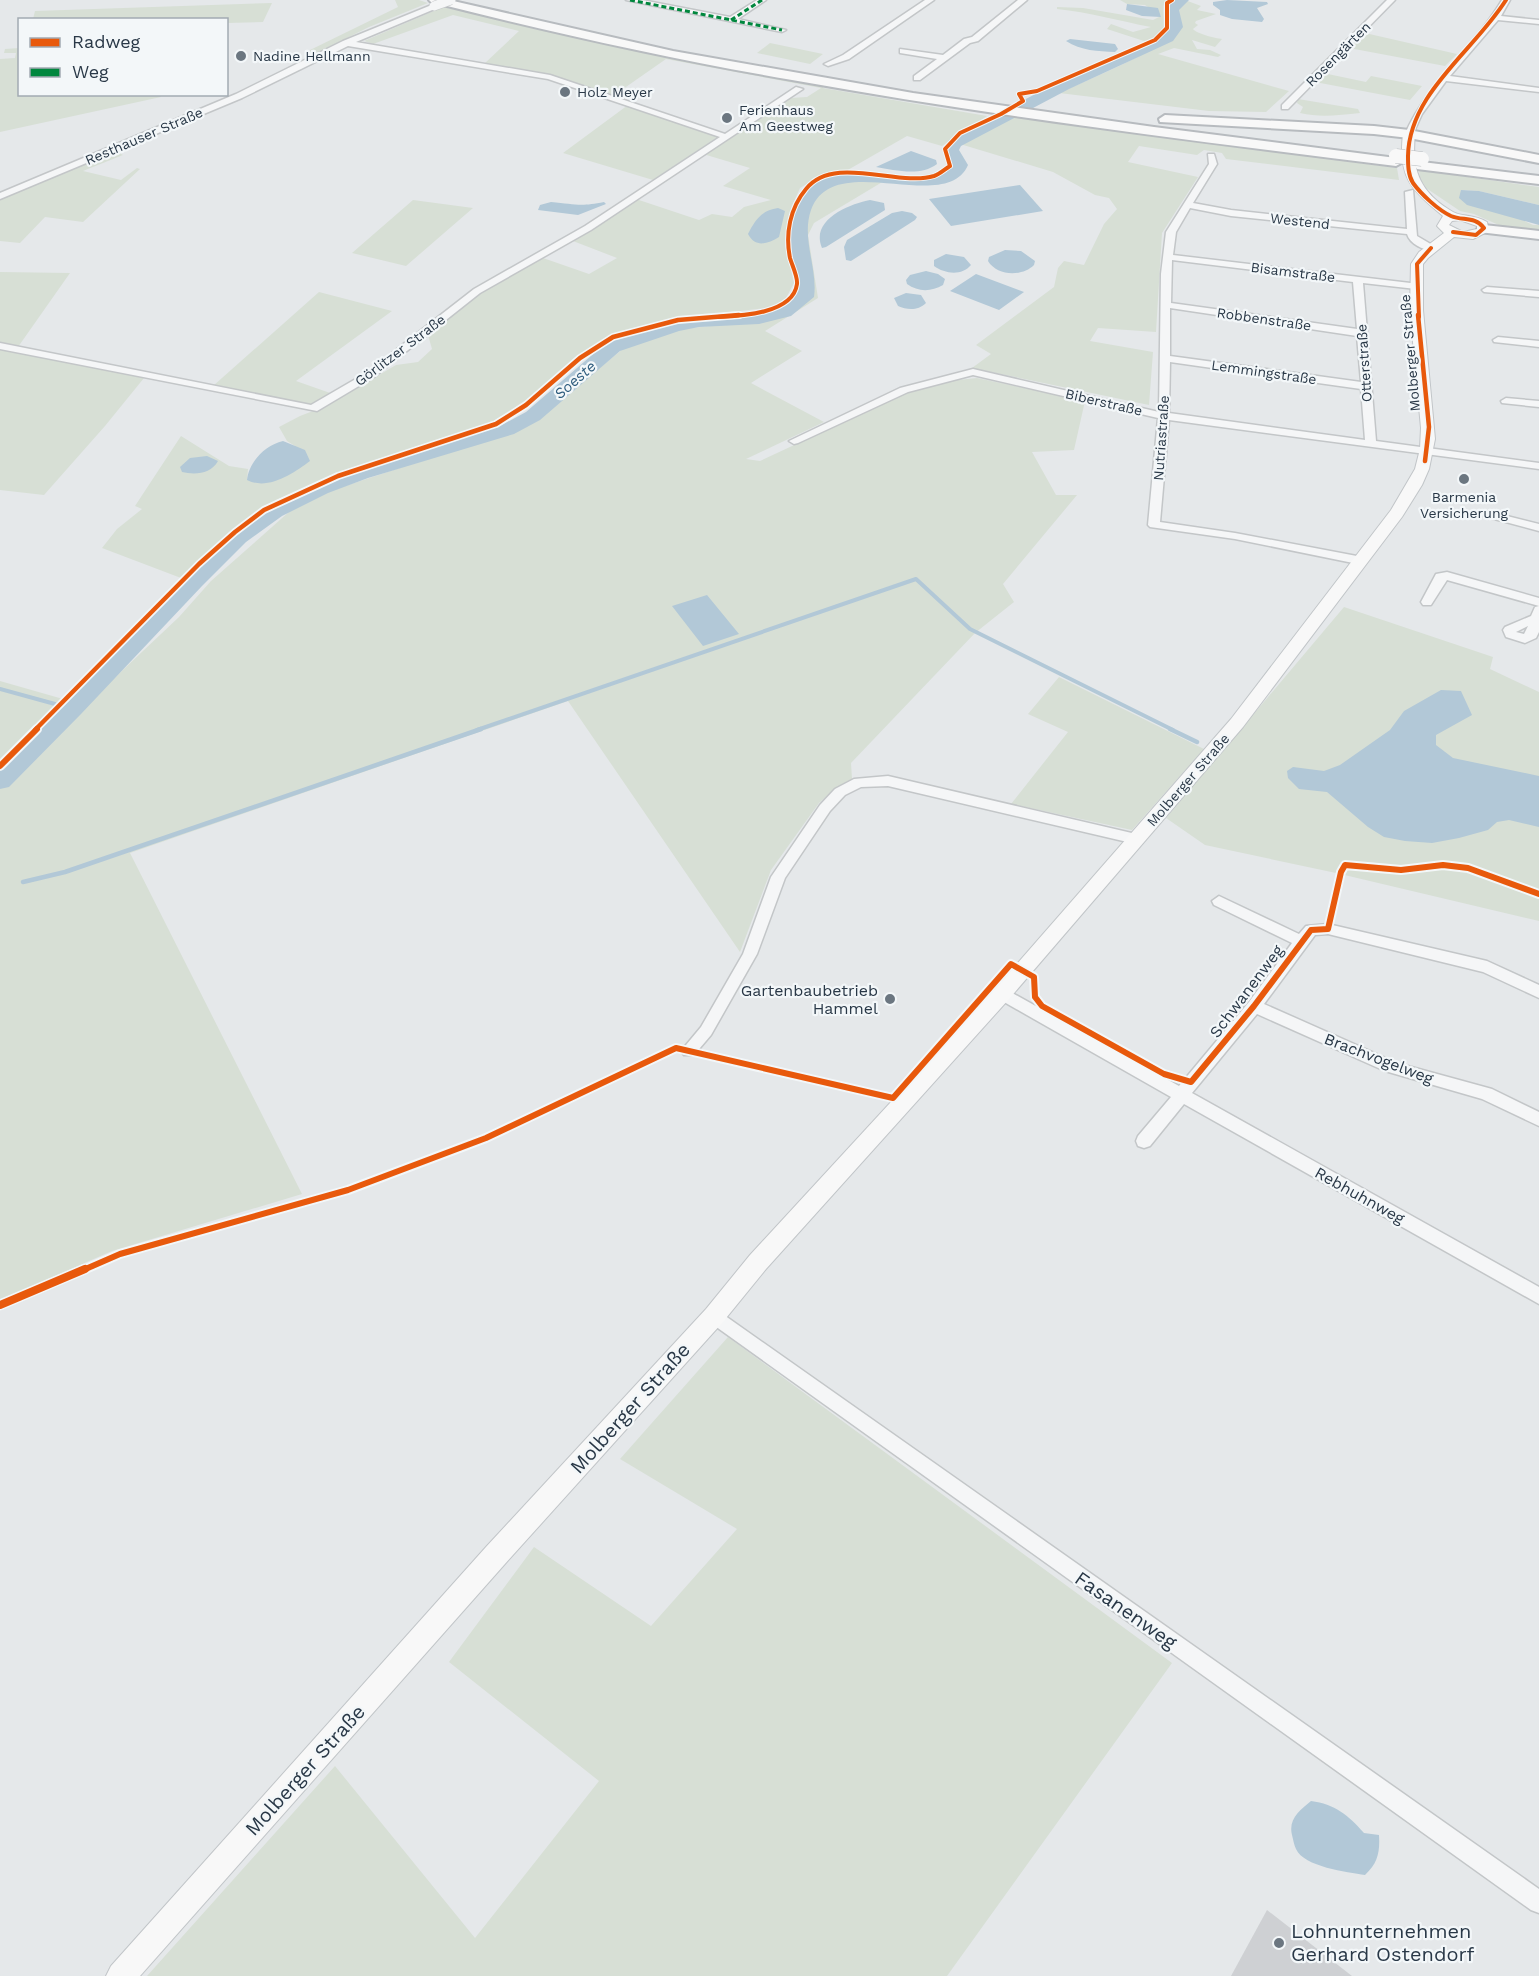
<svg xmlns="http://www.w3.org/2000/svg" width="1539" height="1976" viewBox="0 0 1539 1976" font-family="'Work Sans',sans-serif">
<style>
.green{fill:#d7dfd5}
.water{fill:#b2c8d7}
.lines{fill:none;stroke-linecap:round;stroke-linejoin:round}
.stream-far1{stroke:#b2c8d7;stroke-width:4}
.stream{stroke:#b2c8d7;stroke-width:4.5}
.river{fill:#b2c8d7;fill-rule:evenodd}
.building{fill:#ced0d3}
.minor-casing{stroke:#c3c6c8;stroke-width:3}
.major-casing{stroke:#c1c5c8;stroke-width:2}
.highway-casing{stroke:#b7bbbf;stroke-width:4}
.minor{fill:#f5f6f7;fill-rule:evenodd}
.major{fill:#f8f8f8;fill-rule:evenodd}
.highway{fill:#f8f8f8;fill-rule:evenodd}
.minor-bridge-casing{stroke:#c3c6c8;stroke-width:10;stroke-linecap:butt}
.highway-bridge-casing{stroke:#b7bbbf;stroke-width:15;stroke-linecap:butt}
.minor-bridge{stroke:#f5f6f7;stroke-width:9}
.highway-bridge{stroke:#f8f8f8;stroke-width:14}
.quiet{stroke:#00873e;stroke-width:3;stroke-dasharray:5 3;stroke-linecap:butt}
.cycleway-far3-casing{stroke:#f3f7f9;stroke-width:6}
.cycleway-far2-casing{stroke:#f3f7f9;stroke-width:8}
.cycleway-far1-casing{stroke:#f3f7f9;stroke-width:10}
.cycleway-casing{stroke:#f3f7f9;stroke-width:11}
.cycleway-far3{stroke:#e8590c;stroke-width:4}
.cycleway-far2{stroke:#e8590c;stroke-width:4.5}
.cycleway-far1{stroke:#e8590c;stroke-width:6}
.cycleway{stroke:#e8590c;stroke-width:8}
.poi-dot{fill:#6b7680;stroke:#f3f7f9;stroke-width:2}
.labels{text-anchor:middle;stroke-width:4.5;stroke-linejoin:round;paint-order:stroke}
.far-street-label{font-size:14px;fill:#293847;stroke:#f3f7f9}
.far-poi-label{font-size:14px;fill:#293847;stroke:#f3f7f9;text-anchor:start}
.far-water-label{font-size:15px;font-style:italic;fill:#2f5d7e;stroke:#f3f7f9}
.poi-label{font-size:16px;fill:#293847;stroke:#f3f7f9;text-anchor:end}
.street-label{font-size:16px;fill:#293847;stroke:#f3f7f9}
.near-street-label{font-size:20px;fill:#293847;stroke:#f3f7f9}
.near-poi-label{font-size:20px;fill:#293847;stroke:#f3f7f9;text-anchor:start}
</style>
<rect width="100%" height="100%" fill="#e5e8ea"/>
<path class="green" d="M395,0H419L428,3L369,27L315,54L308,51L398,7Z
M1120,0H1170L1164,3C1162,12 1165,23 1163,33L1151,40L1144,41L1107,29L1111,24L1133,32L1151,27C1119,21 1089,12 1057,9V7L1083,8L1153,20L1161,16L1145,5L1127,4Z
M1185,0L1201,6L1197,10L1216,14L1196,21L1195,23L1198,25L1193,29C1197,34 1215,38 1222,39L1215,47L1192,40L1197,49L1210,50L1221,55L1218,57L1174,48L1158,54L1289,91L1266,112L1209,111L1059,93C1079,84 1169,46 1176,32C1180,23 1177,18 1174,9L1178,3Z
M272,3L263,22L227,23L226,20L33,19L35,11Z
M443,7L659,54L824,85L823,88L987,116L942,146L907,136L846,171L820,176L800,188L792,206L786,236L785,245L794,283L786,298L774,307L677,318L601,344L518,415L348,469L276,500L181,578L102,548L117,529L142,509L135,506L181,436L229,466L248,469L247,480L295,446L287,441L279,427L300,416L326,406L396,365L418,362L432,349L428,335L479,294L543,258L589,274L617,258L573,241L636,199L699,220L712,214L732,217L744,207L771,200L723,186L750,168L703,154L790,98L807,97L821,88L666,59L613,96L551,76L484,64L519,31L453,15L373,44L364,41Z
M1365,33L1457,54L1445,66L1349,48Z
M770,43L823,54L810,64L757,53Z
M19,48L20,94H160L161,97L0,132V59L15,58L16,53H4L5,49Z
M1323,73L1366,82L1371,76L1422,86L1410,100L1315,82Z
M1298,99L1358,109L1360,113C1339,115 1321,118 1300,113L1303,107L1297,103Z
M628,105L718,137L653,180L563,153Z
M1011,116L1397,168L1399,180L1226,159L1222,153L1204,150L1197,155L1139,146L1128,162L1198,177L1162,233L1156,332L1098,328L1090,341L1153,352L1149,405L972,368L991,354L976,345L1054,287L1058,268L1064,261L1084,265L1104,224L1117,209L1109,198L1095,195L1053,172L960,144Z
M115,151L123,155L83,171L121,180L137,168L140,169L83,222L45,217L20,243L0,241V198Z
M1419,170L1539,187V205L1479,191L1461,190L1533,225H1539V230L1501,226L1474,214L1460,211L1426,188L1420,178Z
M857,180L884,181L814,223L808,235L818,298L765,331L802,351L751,383L824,422L746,459L760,461L908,392L948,381L977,378L1085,401L1074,450L1032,452L1056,495H1077L1003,584L1014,602L975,633L851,763L852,779L837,787L819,803L771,870L740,952L568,701L130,853L302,1194L112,1251L0,1300V681L63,699L52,709L72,718L179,617L211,581L290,511L324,493L530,425L624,348L681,329L760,321L790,313L808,295L801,234L803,216L817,191L833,184Z
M413,200L473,208L406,266L352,253Z
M0,272L70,273L18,347L0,343Z
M319,292L392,311L296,381L333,394L315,406L213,386Z
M0,348L144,378L105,426L44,495L0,490Z
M1344,607L1493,657L1490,669L1539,692V921L1336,873L1205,845L1166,818Z
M1059,677L1204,749L1132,830L1011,804L1068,732L1028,714Z
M728,1337L1172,1663L947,1976H147L335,1766L475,1938L599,1781L449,1662L534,1547L651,1626L737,1529L620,1459Z"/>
<path class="water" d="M1227,0L1267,2L1268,4L1257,8L1264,19L1262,22L1232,19L1220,15V10L1213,5V2Z
M1127,4L1158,8L1161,17L1142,16L1126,10Z
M1070,39L1115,44L1118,49L1115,52C1098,51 1081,51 1066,41Z
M911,151L936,160L937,164C920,177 895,170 876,167Z
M1020,185L1043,211L951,226L929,199Z
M1461,190L1479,191L1539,205V225L1467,205L1459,198Z
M870,200L884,203L885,210L826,247L822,248C810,220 849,204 870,200Z
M551,202C575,204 580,207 604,202L606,204L578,215L538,210L540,205Z
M778,208L785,211L779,237C768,244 755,248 748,234C755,220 762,210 778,208Z
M902,211L912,213L917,217L915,220L851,261L846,260L844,247L847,240L892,213Z
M1005,250L1021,251L1035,261L1034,265C1022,277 997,276 988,261L989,257Z
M946,254L964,257L971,265C962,276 945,274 934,266V260Z
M926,271L938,274L945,279L943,285C931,292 918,292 907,284L906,280L910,275Z
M976,274L1024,292L999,310L950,291Z
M906,293L921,295L926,303C918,311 907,310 898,306L894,298Z
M283,441L305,450L310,461C294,473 268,491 247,480C249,462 265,445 283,441Z
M207,456L218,461C211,474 195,475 182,472L180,467L190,458Z
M707,595L739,634L703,646L672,606Z
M1441,690L1461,691L1472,715L1436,735V745L1453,758L1539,776V827L1509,820L1497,822L1488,830L1459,838L1432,843L1405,841L1384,837L1368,827L1327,792L1299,789L1288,778L1287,771L1293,767L1324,771L1340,765L1390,730L1404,711Z
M1311,1801C1335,1804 1348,1815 1364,1833L1379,1835C1380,1852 1378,1863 1365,1875C1347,1872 1304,1867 1296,1849C1294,1845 1293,1839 1292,1835C1288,1819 1300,1810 1311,1801Z"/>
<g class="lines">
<path class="stream-far1" d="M0,689L55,704
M477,730L916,579L970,629L1173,730"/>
<path class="stream" d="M1170,729L1197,742
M23,882L65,872L481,729"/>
<path class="river" d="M1174,0H1189L1179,10L1183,27L1173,41L1069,89L961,146L959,150L968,165C946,216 833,148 811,210C801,239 818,268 814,297L791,316L759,324L699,327L679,331L620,351L540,420L514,434L368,478L328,493L282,516L246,542L202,586L81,714L9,787L0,789V767L65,704L186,576L232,534L268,508L314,485L354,470L500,426L526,412L606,343L676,321L699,317L758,314L779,308L796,295C798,286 795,277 794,268C791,250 789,230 794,212C814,136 933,200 952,165L943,150L949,140L1058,82L1157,38L1169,27L1165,9Z"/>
</g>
<path class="building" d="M1267,1910L1352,1976H1231Z"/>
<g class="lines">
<defs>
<path id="minor" d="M626,0H642L730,17L757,0H766L738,19L786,30L782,32Z
M925,0H934L849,59L828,66L824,64L843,55Z
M1018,0H1027L978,41L970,43L920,80H914V76L937,59L900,53V49L943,55L964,39L972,37Z
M1387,0H1395L1288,109H1282V105Z
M1502,0H1510L1501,16L1539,20V24L1498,20L1450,76L1539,88V92L1446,81L1422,114L1412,136H1406L1405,134C1428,82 1473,49 1502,0Z
M434,4L438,6L437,8L356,42L550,75L725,134L796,87L803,89L591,230L480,293L374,377L317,411L0,349V343L311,405L366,373L474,289L585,226L720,137L548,79L348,46L242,98L0,199V193L236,94L343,41Z
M1208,154H1214L1217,164L1193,203L1231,210L1407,229L1405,192L1413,190L1417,236L1434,246V250C1424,251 1410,244 1407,234L1231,216L1190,208L1176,232L1173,255L1419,284L1421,286L1416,289L1363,283L1376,441L1539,463V469L1169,420L1160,522L1235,533L1362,557L1364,560L1358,564L1235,539L1150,527L1148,525L1158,418L973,375L908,392L798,443L794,444L789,441L900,388L973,369L1159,412L1161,274L1166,232L1209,164ZM1172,260L1353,282L1357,329L1171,303ZM1170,308L1357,336L1361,382L1170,356ZM1170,362L1361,389L1365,440L1169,413Z
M1487,287L1539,291V297L1484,292L1482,290Z
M1498,337L1539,341V347L1494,342L1493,340Z
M1506,398L1539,401V407L1502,403L1501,401Z
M1487,511L1539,524V531L1483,516L1481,514Z
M1447,572L1539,598V606L1447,580L1431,605H1423L1421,602L1436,574Z
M1539,606V632L1536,638L1525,643L1506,637L1503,630L1505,627L1531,616L1535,607ZM1528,626L1524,634L1516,632Z
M888,776L1136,834L1143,839L1136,844L888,786L861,787L845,795L830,811L785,878L757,954L711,1035L694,1055H684L681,1051L701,1027L743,954L771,877L820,805L835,789L854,779Z
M1219,896L1299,934L1306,926L1328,924L1487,961L1539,985V998L1483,972L1328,934L1315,935L1264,1004L1397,1063L1492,1089L1539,1112V1126L1482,1099L1385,1071L1257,1014L1192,1093L1539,1287V1304L1184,1104L1150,1146L1144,1148L1138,1146L1136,1141L1138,1136L1171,1097L997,998L994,994L997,990H1007L1179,1086L1249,1002L1292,943L1214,905L1212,901Z
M714,1308L1539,1889V1913L1531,1910L708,1321L705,1316L708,1311Z"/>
<path id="major" d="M1409,131L1415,134C1411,170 1420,193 1453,212C1462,217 1474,214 1487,222L1489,231L1473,239L1454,237L1428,258L1423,264V310L1435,439L1429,469L1422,485L1402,517L1243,727L1009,999L766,1269L722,1323L504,1565L140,1976H106L111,1966L486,1547L706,1309L750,1255L995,989L1231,719L1391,510L1415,469L1420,449L1421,428L1410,310L1411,264L1419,252L1444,233L1437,226L1443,216C1411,189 1398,178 1403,134ZM1460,220L1477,226V229L1463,232L1449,225L1452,221Z"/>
<path id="highway" d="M429,0H449L673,51L913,93L1154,127L1396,158L1403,162L1396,166C1194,141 992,116 792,80C670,59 550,32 431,2Z
M1165,115L1374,126L1409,130L1539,155V163L1409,138L1374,134L1160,122L1159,119Z
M1422,162L1539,176V184L1417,169L1415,166Z
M1484,225L1539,231V239L1479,232L1477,229L1479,226Z"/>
</defs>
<use href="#minor" class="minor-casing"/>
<use href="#major" class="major-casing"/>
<use href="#highway" class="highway-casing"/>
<use href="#minor" class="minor"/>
<use href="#major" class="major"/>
<use href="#highway" class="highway"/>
<defs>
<path id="minor-bridge" d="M434,6L451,0"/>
<path id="highway-bridge" d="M1396,156L1422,159"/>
</defs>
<use href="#minor-bridge" class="minor-bridge-casing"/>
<use href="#highway-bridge" class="highway-bridge-casing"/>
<use href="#minor-bridge" class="minor-bridge"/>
<use href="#highway-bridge" class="highway-bridge"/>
<path class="quiet" d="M630,0L782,30
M731,20L762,0"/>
<defs>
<path id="cycleway-far3" d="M1453,232L1476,235L1484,228C1475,216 1463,221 1451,216C1438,210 1421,194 1413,183C1408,175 1408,165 1408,156C1409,93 1474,51 1506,0
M717,317C740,316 793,314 797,284C798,277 792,265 790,258C785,234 790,208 806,189C834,154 898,187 934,176C940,174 945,169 950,166L945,149L960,133L1001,114L1023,101L1019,94L1037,91L1155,40L1167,28V3L1172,0
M1419,317L1417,264L1431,248"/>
<path id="cycleway-far2" d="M1418,315L1429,427L1425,461
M35,730L199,564L235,532L264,510L338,476L496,424L526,405L580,358L613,337L678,320L739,315"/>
<path id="cycleway-far1" d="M0,766L37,729
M81,1271L120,1254L348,1190L486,1138L676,1048L893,1098L1011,964L1034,977L1035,997L1042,1006L1164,1074L1191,1082L1254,1006L1311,930L1328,929L1341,872L1345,865L1401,870L1443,865L1468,868L1539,894"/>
<path id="cycleway" d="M0,1305L85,1269"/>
</defs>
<use href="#cycleway-far3" class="cycleway-far3-casing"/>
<use href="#cycleway-far2" class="cycleway-far2-casing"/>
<use href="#cycleway-far1" class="cycleway-far1-casing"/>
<use href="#cycleway" class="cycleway-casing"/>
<use href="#cycleway-far3" class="cycleway-far3"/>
<use href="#cycleway-far2" class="cycleway-far2"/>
<use href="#cycleway-far1" class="cycleway-far1"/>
<use href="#cycleway" class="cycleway"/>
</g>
<g class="poi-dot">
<circle cx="241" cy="56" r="6"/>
<circle cx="565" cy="92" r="6"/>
<circle cx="727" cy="118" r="6"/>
<circle cx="1464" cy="479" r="6"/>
<circle cx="890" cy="999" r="6"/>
<circle cx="1279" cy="1943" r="6"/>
</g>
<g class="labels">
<g class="far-street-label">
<text transform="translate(1338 54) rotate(-45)" y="5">Rosengärten</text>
<text transform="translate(144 136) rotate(-23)" y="5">Resthauser Straße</text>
<text transform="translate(1300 221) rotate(6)" y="5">Westend</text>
<text transform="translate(1293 272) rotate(7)" y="5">Bisamstraße</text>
<text transform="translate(1264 319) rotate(8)" y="5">Robbenstraße</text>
<text transform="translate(400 350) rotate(-37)" y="5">Görlitzer Straße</text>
<text transform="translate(1410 353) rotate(-95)" y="5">Molberger Straße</text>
<text transform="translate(1364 363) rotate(-94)" y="5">Otterstraße</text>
<text transform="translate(1264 372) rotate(8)" y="5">Lemmingstraße</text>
<text transform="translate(1104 402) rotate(13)" y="5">Biberstraße</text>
<text transform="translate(1161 438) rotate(-86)" y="5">Nutriastraße</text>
<text transform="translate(1188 780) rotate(-49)" y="5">Molberger Straße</text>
</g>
<g class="far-poi-label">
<text x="253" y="61">Nadine Hellmann</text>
<text x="577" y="97">Holz Meyer</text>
<text x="739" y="115">Ferienhaus<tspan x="739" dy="16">Am Geestweg</tspan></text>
<text x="1464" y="502" text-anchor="middle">Barmenia<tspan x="1464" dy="16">Versicherung</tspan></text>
</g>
<g class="far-water-label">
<text transform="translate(575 380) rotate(-41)" y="5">Soeste</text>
</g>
<g class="poi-label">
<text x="878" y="996">Gartenbaubetrieb<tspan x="878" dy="18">Hammel</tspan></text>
</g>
<g class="street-label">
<text transform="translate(1246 991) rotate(-53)" y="6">Schwanenweg</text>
<text transform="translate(1379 1058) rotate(21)" y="6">Brachvogelweg</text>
<text transform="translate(1360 1195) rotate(29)" y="6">Rebhuhnweg</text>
</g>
<g class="near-street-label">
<text transform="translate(630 1408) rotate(-48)" y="7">Molberger Straße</text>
<text transform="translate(1126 1610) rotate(35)" y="7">Fasanenweg</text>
<text transform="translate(305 1770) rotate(-48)" y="7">Molberger Straße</text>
</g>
<g class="near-poi-label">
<text x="1291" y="1938">Lohnunternehmen<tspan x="1291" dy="23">Gerhard Ostendorf</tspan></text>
</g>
</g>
<rect x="18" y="18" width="210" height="78" fill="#f3f7f9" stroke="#a2abb2" stroke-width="1.5"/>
<rect x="30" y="38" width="30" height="9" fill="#e8590c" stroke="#a2abb2" stroke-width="1.5"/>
<text x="72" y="48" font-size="18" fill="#293847">Radweg</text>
<rect x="30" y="68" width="30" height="9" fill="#00873e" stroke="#a2abb2" stroke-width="1.5"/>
<text x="72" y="78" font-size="18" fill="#293847">Weg</text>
</svg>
